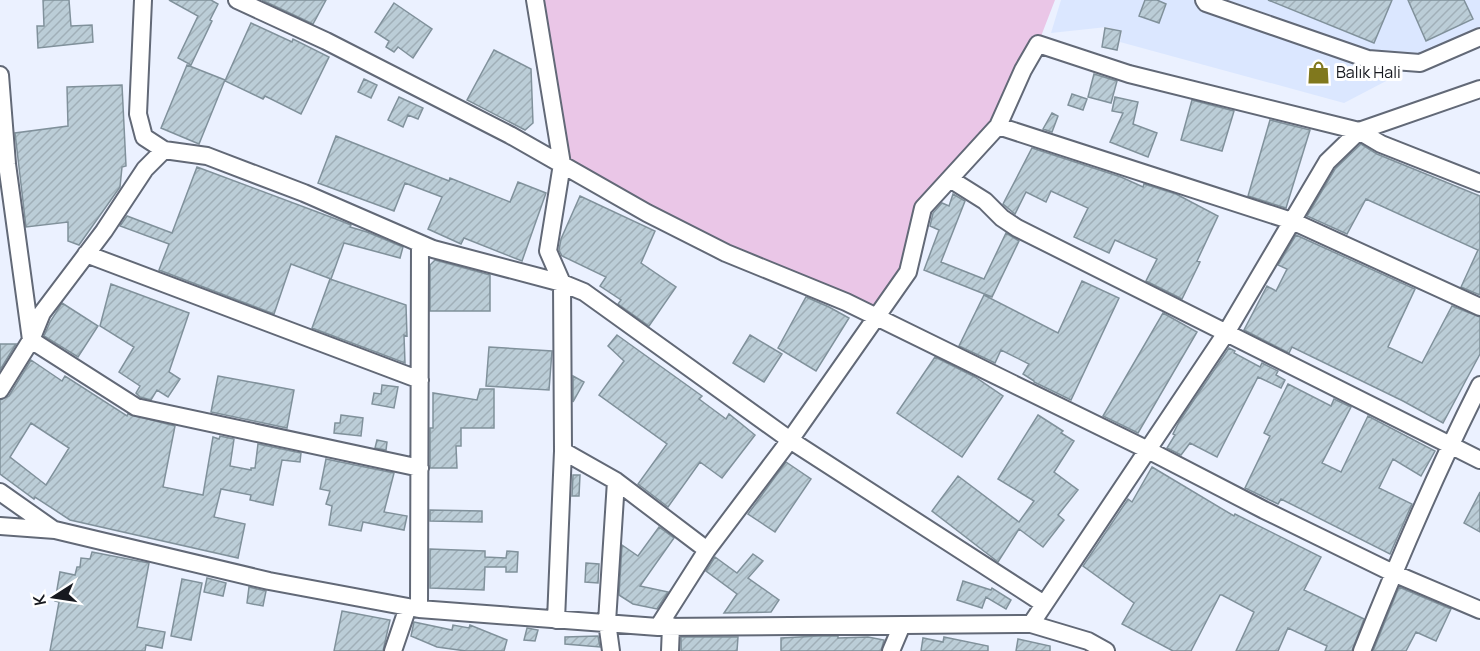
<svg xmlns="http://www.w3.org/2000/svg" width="1480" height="651" viewBox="0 0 1480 651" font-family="Manrope,sans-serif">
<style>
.built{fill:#dbe7ff}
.grass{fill:#eac6e7}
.building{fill:url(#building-hatch);stroke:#80919b;stroke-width:1.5;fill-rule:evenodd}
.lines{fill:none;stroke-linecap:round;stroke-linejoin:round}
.minor-casing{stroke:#626977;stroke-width:20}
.minor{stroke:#fff;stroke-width:16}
.labels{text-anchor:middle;stroke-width:6;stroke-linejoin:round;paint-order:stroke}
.poi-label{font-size:16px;fill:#17191f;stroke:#fff;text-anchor:start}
</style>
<defs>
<pattern id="building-hatch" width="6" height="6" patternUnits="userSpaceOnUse" patternTransform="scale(1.5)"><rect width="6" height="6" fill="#bbcdd7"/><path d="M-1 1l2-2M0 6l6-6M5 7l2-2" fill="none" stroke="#a0afb8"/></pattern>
</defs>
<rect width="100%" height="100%" fill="#ebf1ff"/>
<path class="built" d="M1061,0H1480V32L1344,103L1120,42L1122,31L1107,27L1051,33Z"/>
<path class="grass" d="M535,0H1055L1038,44L998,126L923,208L908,272L877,317L562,164Z"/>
<path class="building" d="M43,0H69L71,26L92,25L93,42L38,48L37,26H44Z
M169,0H211L218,4L210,20L212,21L191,65L178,58L198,16Z
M262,0H326L313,24Z
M1145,0H1157L1166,4L1159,23L1139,16Z
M1268,0H1392L1374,43Z
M1408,0H1464L1473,19L1426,41Z
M394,3L432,29L413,58L398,47L394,52L386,47L389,41L375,32Z
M251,23L292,42L293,39L329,57L301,114L265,96L263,99L225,81Z
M1105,28L1121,31L1117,50L1102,47Z
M494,50L531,69L533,123L525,130L467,100Z
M187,65L225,80L199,144L161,128Z
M1094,74L1117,81L1111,103L1088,97Z
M364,79L377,85L371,98L358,92Z
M122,85L126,166L122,167L120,187L79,245L68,241V222L26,227L15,133L68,126L67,87Z
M1072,94L1087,99L1083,110L1068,105Z
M399,97L423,108L418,119L408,115L403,127L388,120Z
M1115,97L1138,102L1133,124L1157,133L1148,157L1110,142L1123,113L1112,111Z
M1192,100L1234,111L1222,151L1181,140Z
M1052,113L1058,116L1052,132L1043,129Z
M1270,120L1310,130L1286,208L1248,196Z
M336,136L449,181L450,178L510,202L518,182L546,193L522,261L464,238L461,244L428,229L442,197L405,183L394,211L318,183Z
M1361,144L1377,154L1480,196V295L1461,287L1478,250L1366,199L1347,234L1307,216L1335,169Z
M1032,148L1121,177L1143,187L1144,184L1176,194L1218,216L1197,261L1200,262L1182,299L1146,281L1157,259L1115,240L1109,253L1074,237L1088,208L1051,191L1046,202L1026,192L1015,214L1003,204Z
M197,167L336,219L351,225L350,227L367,232L403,247L400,258L344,243L331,279L291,264L274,314L159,270L169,244L120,226L127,216L172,233Z
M953,194L965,201L941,262L984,279L1006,233L1019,241L992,297L924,270L939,230L930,226L933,213L942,203L949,206Z
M580,196L655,231L641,263L676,287L649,326L618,304L621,300L600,286L606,277L562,256L559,250L561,239Z
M1296,235L1415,289L1388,347L1422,363L1452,306L1480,317V354L1443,423L1403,401L1292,347L1289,353L1244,330L1267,286L1276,291L1287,269L1278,265Z
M435,260L490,275V311H430V265Z
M330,279L406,305L407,336L404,335L405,363L312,328Z
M1082,281L1119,298L1071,400L1034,382V381L1023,374L1029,364L1001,350L995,363L959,346L984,295L1058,333Z
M111,284L189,313L169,372L180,379L168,397L157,390L151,400L140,397L136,393L140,386L119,372L134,347L100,326Z
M806,297L829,307L849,318L816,371L778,348Z
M62,303L98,326L78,357L44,336L50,322Z
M1163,313L1197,332L1138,433L1103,416Z
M617,335L702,396L699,399L726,419L729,414L755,435L722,478L700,462L668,507L638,484L667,444L599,395L624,361L608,346Z
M750,335L782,354L764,382L733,363Z
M0,344H16L0,370Z
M489,347L552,351L549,390L486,386Z
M1229,348L1235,351L1234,353L1260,367L1262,363L1278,371L1276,375L1285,380L1281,388L1258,377L1217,457L1190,443L1181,455L1167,448L1175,435L1173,434L1179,422Z
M935,357L975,377L1003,396L962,457L897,413Z
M31,360L62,381L65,376L127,416L128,414L175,426L163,487L203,495L213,437L219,439L220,436L234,439L230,466L251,470V468H255L258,444L301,453L300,462L282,460L273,505L250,500L251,495L221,489L214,517L245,524L238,558L70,520L35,497L34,499L0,474V400L9,396ZM31,423L69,448L46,485L10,457Z
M218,376L294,390L287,428L211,412Z
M573,376L584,382L573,402Z
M1288,384L1331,406L1334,399L1351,407L1322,463L1341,472L1368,416L1435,451L1421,476L1393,459L1379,488L1412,504L1390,554L1281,499L1278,504L1245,488L1270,436L1264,433Z
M382,385L398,387L394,408L372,404L374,393L381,394Z
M480,389H494V428H461V446H456L457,468H430V428H433V393L477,400Z
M341,415L363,418L361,436L334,433L335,423H340Z
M1038,415L1063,431L1061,433L1074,441L1054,472L1078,490L1058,515L1064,520L1043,547L1019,529L998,562L932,511L958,476L1019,522L1034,501L998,479Z
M377,440L387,442L386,450L375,448Z
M326,459L394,473L384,512L407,516L404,530L363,522L361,531L329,525L332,506L326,504L330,491L320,489Z
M786,462L811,479L775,532L748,514Z
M1152,467L1234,516L1235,514L1321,557L1304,590L1364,619L1352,651H1325L1327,646L1288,628L1278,651H1236L1254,612L1222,595H1220L1191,651H1173L1122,624L1134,603L1083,566L1128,499L1132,502Z
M573,475H580L579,496H572Z
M1480,492V532L1464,523Z
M430,510L482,511V522L430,521Z
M659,527L674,538L640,586L668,592L657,609L633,604L619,595L622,545L638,556Z
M430,549L485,551V557L506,558L507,551L518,552L517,572H506V567H485L484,590L430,588Z
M92,552L149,563L137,627L165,632L162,648L146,645L145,651H50L59,602L55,601L60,572L75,575L77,567H80L81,558L90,559Z
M753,554L763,561L748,578L779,600L771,612L724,613L737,594L706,571L715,557L737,573Z
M586,563L599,564L598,583L585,582Z
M207,578L226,583L223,596L204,592Z
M182,579L202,583L191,640L171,636Z
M963,581L991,590L992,588L1011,600L1006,609L986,597L982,608L957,600Z
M249,587L266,591L263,606L247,603Z
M1399,587L1451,609L1436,641L1416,632L1406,651H1373Z
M342,611L390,620L383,651H334Z
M414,622L452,630L453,625L469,628L470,625L507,640L504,651H466L437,647L411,636Z
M527,628L538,630L535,641L524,640Z
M598,636L600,647L565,644V637Z
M818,636H838V638L868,637L884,640L881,651H781V638Z
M681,637H738L737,651H681Z
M944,637L988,646V651H921L923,638L943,642Z
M1018,639L1050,646V651H1016Z"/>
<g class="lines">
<defs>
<path id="minor" d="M143,0L138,114L144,137L164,150
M237,0L326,41L510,135L647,213L726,253L846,302L1146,449L1264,510L1393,573L1480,610
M535,0L562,164L548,251L562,283L563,451L556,620
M1204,0L1206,3L1368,59L1420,63L1480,37
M0,75L7,164L31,340L136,407L420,468
M998,126L923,208L908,272L790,440L1044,604
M950,179L985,201L1002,218L1017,228L1480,460
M1480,183L1381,144L1359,131L1129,74L1038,44L1023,70L998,126L1292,221L1480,307
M86,254L420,380
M0,390L31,340L42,313L104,231L145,169L164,150L207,156L304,193L433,249L562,283L584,292L790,440L707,550L658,627
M563,451L616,481L707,550
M0,492L54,530
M0,526L55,530L269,581L419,609L658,627L1031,624L1088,641L1106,651
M419,609L420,244
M1031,624L1226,333L1327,162L1359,131L1480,89
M393,651L408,607
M611,651L607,622L616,481
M670,651L671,626
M891,651L902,625
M1362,651C1398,561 1436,472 1480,385"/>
</defs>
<use href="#minor" class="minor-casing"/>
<use href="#minor" class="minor"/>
</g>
<defs>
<symbol id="shop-bare" viewBox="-9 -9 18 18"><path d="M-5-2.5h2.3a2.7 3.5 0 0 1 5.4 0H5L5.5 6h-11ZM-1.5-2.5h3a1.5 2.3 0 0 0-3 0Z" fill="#80781d" stroke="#fff" stroke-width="2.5" paint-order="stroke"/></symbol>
</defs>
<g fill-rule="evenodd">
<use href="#shop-bare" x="1302" y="56" width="33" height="33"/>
</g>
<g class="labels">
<g class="poi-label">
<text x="1336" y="78">Balık Hali</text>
</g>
</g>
<g transform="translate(54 597) rotate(258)" stroke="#ffffff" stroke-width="4.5" paint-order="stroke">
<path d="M0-4.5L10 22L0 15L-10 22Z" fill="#17191f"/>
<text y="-9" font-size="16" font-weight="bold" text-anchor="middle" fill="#17191f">K</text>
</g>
</svg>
